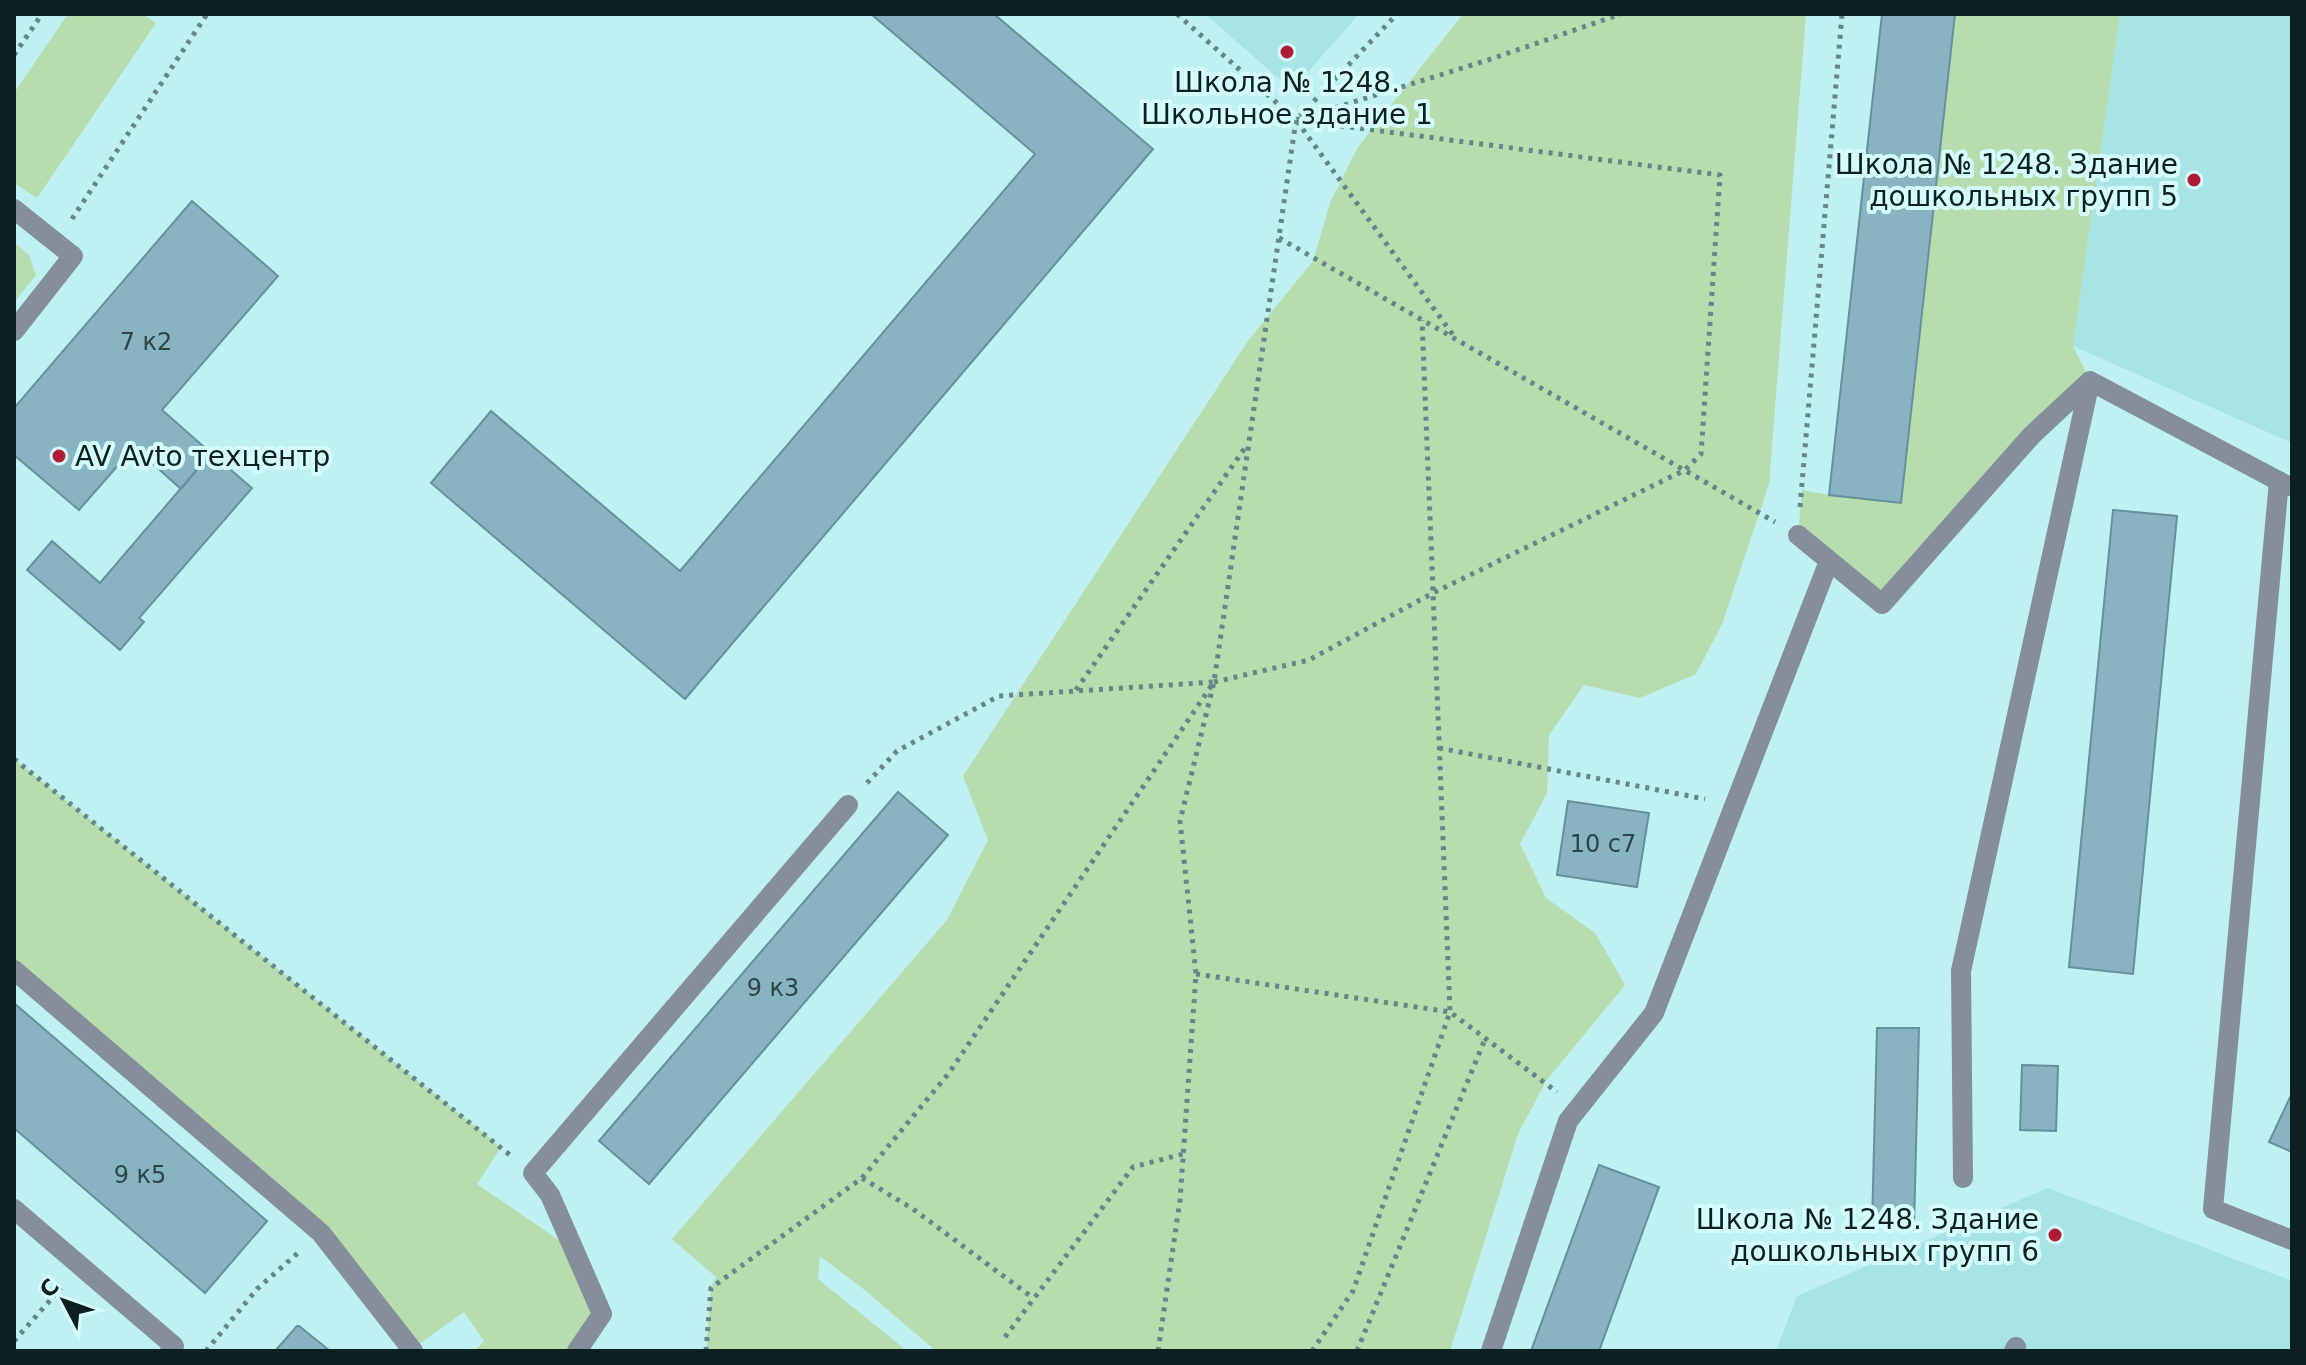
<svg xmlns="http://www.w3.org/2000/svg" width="2306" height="1365" viewBox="0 0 2306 1365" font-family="'DejaVu Sans',sans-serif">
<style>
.built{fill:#a8e3e6}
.green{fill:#b7dcad}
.building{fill:#88b4c2;stroke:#65909e;stroke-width:2}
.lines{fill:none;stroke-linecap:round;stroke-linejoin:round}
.path{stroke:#648788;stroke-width:5;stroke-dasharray:4 6;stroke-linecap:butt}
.minor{stroke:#858e9b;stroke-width:20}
.poi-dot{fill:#af1b34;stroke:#d4fcfd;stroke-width:3}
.labels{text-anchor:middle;stroke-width:8;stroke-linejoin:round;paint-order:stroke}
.number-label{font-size:24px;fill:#2b4549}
.poi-label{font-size:28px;fill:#0c2021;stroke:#d4fcfd;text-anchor:end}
</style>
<rect width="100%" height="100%" fill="#bff0f2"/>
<path class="built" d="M1205,14H1359L1292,90Z
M2120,14H2292V443L2073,346Z
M2048,1188L2292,1281V1351H1776L1797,1296Z"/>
<path class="green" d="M68,14H143L156,23L37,198L14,183V93Z
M1463,14H1806L1769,484L1722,624L1696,674L1640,698L1584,685L1549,735L1547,793L1520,844L1546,898L1595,933L1625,985L1546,1081L1518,1134L1450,1351H936L866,1291L820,1256L818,1279L907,1351H706L711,1288L716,1277L672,1239L947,920L988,840L963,776L1248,341L1313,261L1330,203L1358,147Z
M1955,14H2120L2073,346L2090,381L1882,604L1798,535L1802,490L1829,495Z
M14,242L29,255L36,275L14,302Z
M14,759L501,1147L477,1184L576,1252L602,1314L577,1351H474L484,1341L464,1312L412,1349L321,1233L14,970Z"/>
<path class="building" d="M871,14H994L1153,149L685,699L431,483L491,411L680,571L1035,154Z
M1882,14H1955L1901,503L1829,495Z
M192,201L278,276L162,410L211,453L181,489L134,447L79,510L14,455V408Z
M211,453L252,488L139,618L144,622L120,650L27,570L52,541L100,583Z
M2113,510L2177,516L2133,974L2069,967Z
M898,792L948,835L649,1184L599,1141Z
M1568,801L1649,813L1637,887L1557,875Z
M14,1003L267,1221L205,1293L14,1128Z
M1877,1028H1919L1914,1227L1872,1226Z
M2022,1065L2058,1066L2056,1131L2020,1130Z
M2292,1093V1152L2269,1142Z
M1599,1165L1659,1187L1599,1351H1531Z
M297,1326H299L330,1351H275Z"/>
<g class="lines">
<path class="path" d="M1177,14L1296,120L1491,59L1621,14
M14,55L42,14
M72,219L207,14
M1279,238L1775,522
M1800,507L1842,14
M1214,682L1309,660L1433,593L1685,470L1701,454L1720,175L1296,120L1456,339
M1076,690L1247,445
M1439,748L1705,799
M14,759L510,1155
M1196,974L1450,1012L1557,1092
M862,1178L913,1209L1033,1298
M1005,1337L1133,1167L1183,1154
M14,1341L61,1288
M206,1351L257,1289L299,1252
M706,1351L711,1288L862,1178L949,1073L1214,682L999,696L897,751L867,783
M1158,1351L1180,1200L1196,974L1180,821L1214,682L1296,120L1397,14
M1312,1351L1353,1291L1450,1012L1422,320
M1357,1351L1485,1039"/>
<path class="minor" d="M14,209L73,256L14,331
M2090,381L2288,486
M2279,481L2213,1209L2292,1240
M1798,535L1882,604L2032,435L2090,381
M14,970L321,1233L413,1351
M1963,1178L1961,971L2090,381
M14,1209L174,1346L170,1351
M577,1351L602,1314L550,1195L533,1173L848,805
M1491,1351L1568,1121L1654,1013L1829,561
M2014,1351L2016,1347"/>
</g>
<g class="poi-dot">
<circle cx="1287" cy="52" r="8"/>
<circle cx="2194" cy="180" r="8"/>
<circle cx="59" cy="456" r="8"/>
<circle cx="2055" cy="1235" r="8"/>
</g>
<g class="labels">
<g class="number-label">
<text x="146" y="350">7 к2</text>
<text x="1603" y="852">10 с7</text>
<text x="773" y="996">9 к3</text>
<text x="140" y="1183">9 к5</text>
</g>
<g class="poi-label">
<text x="1287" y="92" text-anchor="middle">Школа № 1248.<tspan x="1287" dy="32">Школьное здание 1</tspan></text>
<text x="2178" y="174">Школа № 1248. Здание<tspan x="2178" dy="32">дошкольных групп 5</tspan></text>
<text x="75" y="466" text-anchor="start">AV Avto техцентр</text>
<text x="2039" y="1229">Школа № 1248. Здание<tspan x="2039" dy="32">дошкольных групп 6</tspan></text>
</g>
</g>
<rect width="2306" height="1365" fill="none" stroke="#0c2021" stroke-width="32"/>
<g transform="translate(64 1301) rotate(311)" stroke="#d4fcfd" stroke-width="6" paint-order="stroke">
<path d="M0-6L14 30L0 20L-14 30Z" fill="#0c2021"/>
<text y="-12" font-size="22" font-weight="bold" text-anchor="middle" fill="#0c2021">С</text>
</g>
</svg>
